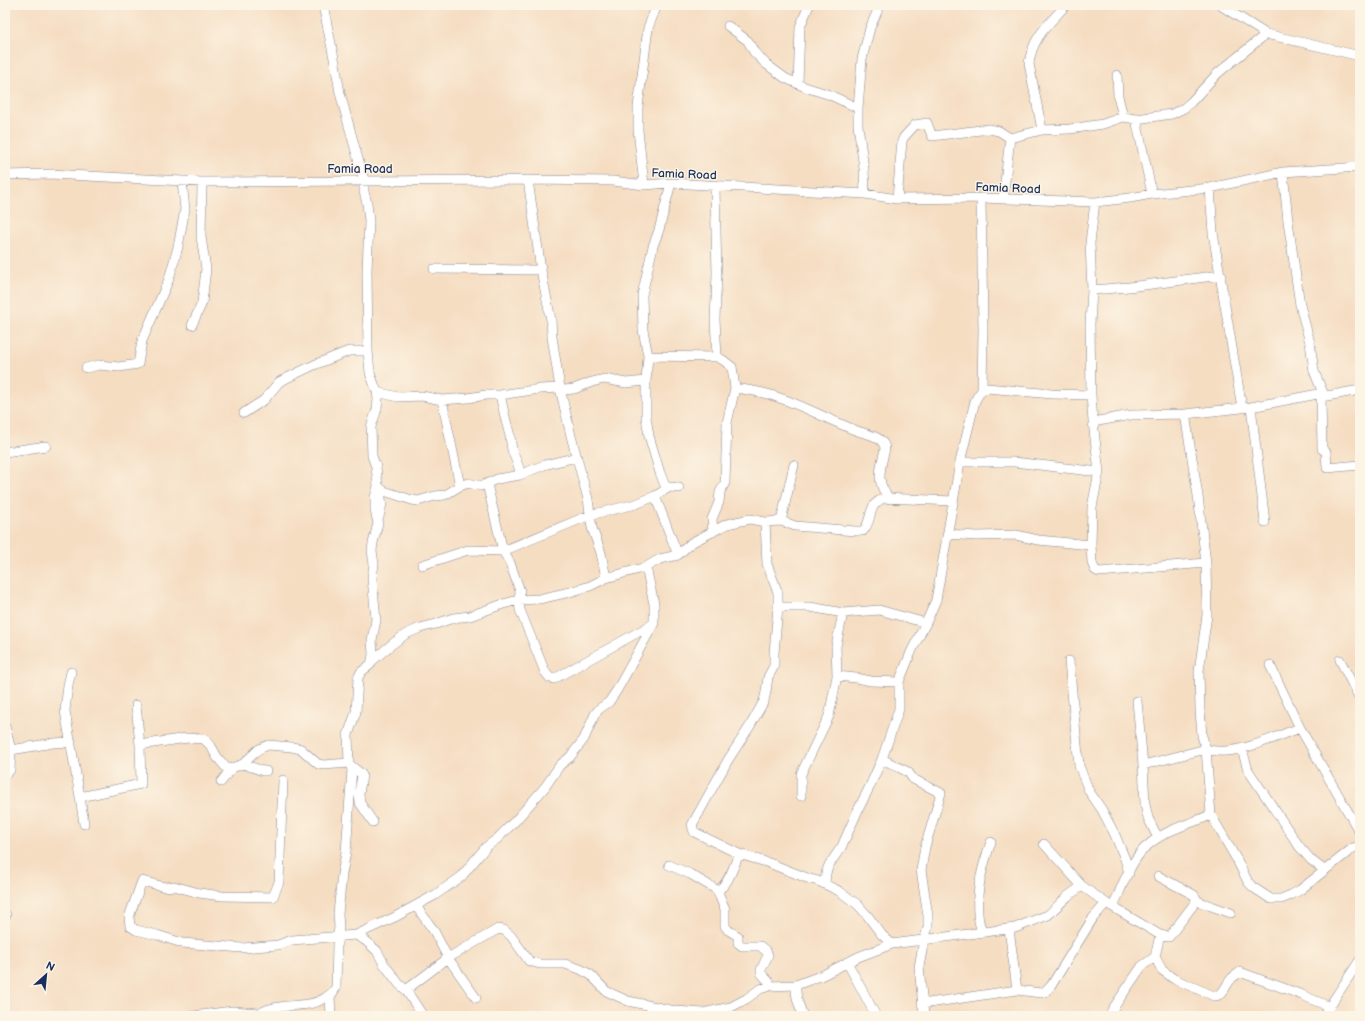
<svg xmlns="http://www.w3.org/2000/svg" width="1365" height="1021" viewBox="0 0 1365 1021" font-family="'Balsamiq Sans',sans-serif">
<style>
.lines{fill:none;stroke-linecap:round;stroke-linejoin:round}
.minor-casing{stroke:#888690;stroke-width:10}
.minor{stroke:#fff;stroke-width:9}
.labels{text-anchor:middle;stroke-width:3;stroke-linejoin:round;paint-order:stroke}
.street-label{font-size:12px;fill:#1b2f5e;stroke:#fcf5e5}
</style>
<rect width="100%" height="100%" fill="#fcf5e5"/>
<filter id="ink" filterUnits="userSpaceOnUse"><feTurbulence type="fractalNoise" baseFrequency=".025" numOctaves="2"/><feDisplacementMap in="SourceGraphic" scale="8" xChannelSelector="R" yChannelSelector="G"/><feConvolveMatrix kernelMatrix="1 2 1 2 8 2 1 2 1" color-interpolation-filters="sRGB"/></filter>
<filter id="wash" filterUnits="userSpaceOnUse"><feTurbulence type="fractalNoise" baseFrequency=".012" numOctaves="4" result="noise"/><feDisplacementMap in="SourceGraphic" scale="16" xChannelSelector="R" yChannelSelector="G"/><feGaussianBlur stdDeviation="0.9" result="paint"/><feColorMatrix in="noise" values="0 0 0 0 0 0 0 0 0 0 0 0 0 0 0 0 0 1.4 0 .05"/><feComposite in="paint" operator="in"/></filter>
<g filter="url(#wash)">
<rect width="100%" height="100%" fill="#f5ddc2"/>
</g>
<g filter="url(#ink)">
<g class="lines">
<defs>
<path id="minor" d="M1220,5L1266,34L1360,56
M728,26L748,41L754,52L766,64L785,78L805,87L830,95L858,108
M1117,75L1118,96L1123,117
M798,84L800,27L809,5
M1136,119L1152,194
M1042,130L1029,64C1032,37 1049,24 1066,5
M1283,172L1288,221L1300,305L1310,343L1314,371L1323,393
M5,175L50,174L202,182L528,180L613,181L644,185L671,183L865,194L897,199L981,198L1095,202L1130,198L1152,194L1210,188L1283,172L1360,167
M528,180L541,270L551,320L552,337L560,388L571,436L588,499L592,528L601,553L606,578
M644,185L638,130V107L648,28L657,5
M715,187L717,275L715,319L717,357
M1210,188L1213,233L1242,408
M865,194L864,169L858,125V108L862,59L870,28L880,5
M981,198L983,329L982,390
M897,199L902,141L904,137L915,125L927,123L932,136L989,129L999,131L1010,138L1042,130L1070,129L1103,124L1123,117L1136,119L1172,114L1184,108L1191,102L1218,73L1266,34
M1003,199L1010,138
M1095,202L1090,243L1092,290L1090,324L1091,395L1093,422L1099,472L1092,507L1091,545L1092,563L1095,570L1099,572L1206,563
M434,269L541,270
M1092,290L1129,287L1221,275
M192,325L202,303L206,269L201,237L202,182
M648,356L717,357L723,360L732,367L735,388L727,423L725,483L720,492L719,502L712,519L713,532
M86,368L99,365L119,367L138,364L142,341L169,279L178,247L185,209L182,182
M735,388C750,390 763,392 777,397C804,406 829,420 855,430C864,434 880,435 884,445C886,448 884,453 883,457C879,474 877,485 890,499
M377,392L398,397L422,396L442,400L468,398L486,395H500L540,389L560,388L564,390L574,389L592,382L604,379L626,383L646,381
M500,395L506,421L510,436L512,450L519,468L520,475
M1321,397L1322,449L1326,452L1327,468L1360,465
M442,400L460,486
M1251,407L1265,522
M244,413L264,400L279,382L287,378L314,365L349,351H368
M1185,414L1198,496L1206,563L1207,615L1199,671L1200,710L1202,736L1206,749L1211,815L1237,860L1248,882L1254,888L1271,899H1281L1291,895L1300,890L1353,848L1360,846
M1093,422L1131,415L1185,414L1251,407L1323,393L1321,397L1360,390
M5,452L46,446
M960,462H1014L1099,472
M487,484L503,551L510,563L520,591L519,600L520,610L545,672L550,678L554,679L653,624
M378,486L384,491L412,500L418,501L435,496L445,495L460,486L468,483L481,486L497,479L520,475L544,465L577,457
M379,487L382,504L379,517
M666,488L660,473L649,436L646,417V381L648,356L643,330L642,295L653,246L659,230L671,183
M655,496L678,555
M781,521L794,465
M765,522L767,564L778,593V607L774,653V666L768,677L766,692L764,701L750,726L728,760L692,825L694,832L739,854L769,863L807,878L818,881L839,891L857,904L867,915L882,935L892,944
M948,534L976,536L1016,535L1038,540L1091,545
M422,565L468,550L503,551L590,515L636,504L655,496L670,487L679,488
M778,607H810L843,613L879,610L926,623
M843,613L836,646L837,676L856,678L871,681L899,682
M1340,660L1360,699
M372,661L391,645L406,634L420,628L436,624L453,618L470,616L503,604L519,600L539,599L570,592L590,586L606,578L646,567L660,559L678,555L691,543L727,524L750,519L765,522L781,521L795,526L855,531H863C874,519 866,504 885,498L953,501
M1069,661L1079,766L1089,791L1102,810L1115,835L1125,859L1129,873
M1270,665L1300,728L1360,833
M71,672L68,685L65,711L80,797L84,824
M1137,701L1143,765L1145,804L1148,818L1158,838
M5,726L11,750L10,770L5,775
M140,745L187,738L204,739L211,746L217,757L229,771
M1242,749L1248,770L1299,846L1311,860L1324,870
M11,750L53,743L71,742
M882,759L908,772L913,779L941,793L925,847L921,870L928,916V927L924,940L919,967L924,1016
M243,764L263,771H266
M1143,765L1206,749C1233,758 1274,737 1300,728
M283,780L279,882L273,897L222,896L199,893L174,886L165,887L142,881L129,917L130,926L136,930L157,935L182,943L242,948L278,945L292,940L356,935L395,917L435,895L461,877L486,847L497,839L517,819L545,787L560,765L570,757L584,739L595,714L599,709L609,702L617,690L654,623V604L646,567
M221,782L232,768L243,764L259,749L268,745L292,747L301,749L318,764L323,765L349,763C352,768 358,770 362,775L359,794L360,803L373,822
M801,796V774L829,716L837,676
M80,797L141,784L140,745L136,705
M1044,844L1082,886L1106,903L1160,935L1169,937L1197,900L1194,895L1158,876
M669,865L690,874L717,890L725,909V926L728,930L738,936V943L742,946H760L766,951L768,955L761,970V973L769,982L770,986
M825,883L826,873L829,865L842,846L858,810L869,788L882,759L899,709V682L912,650L926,623L936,600L960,462L975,401C978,395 980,391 987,388L1052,394L1091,395
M717,890C728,887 734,865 739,854
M1197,901L1231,913
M416,906L434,931L448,958L476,998
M1113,907C1121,889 1131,859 1147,846C1165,830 1189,824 1211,815
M5,914L6,915L5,916
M1009,929L1017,990
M982,932C980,926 978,919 978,913C976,889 983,865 991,842
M356,935L366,941L377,951L384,964L399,984L406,990L448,958L498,929L504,930L511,936L529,961L540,964H565L580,969L591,975L606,991L628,1001L675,1011L703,1013L731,1007L746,999L760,989L770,986L796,985L823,975L858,957L892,944L1015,928L1048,915L1068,896L1082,886
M1155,957L1162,970L1174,979L1214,996C1224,996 1225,985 1232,978C1234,976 1238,974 1240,972L1302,995L1330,1007
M847,962L876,1016
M796,985C795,996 799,1005 803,1016
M406,990L423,1016
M922,1004L1017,990L1041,993L1045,992L1051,986L1093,918L1106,903
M194,1016L232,1011L259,1013
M258,1016C264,1005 297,1006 309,1004C320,1002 329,997 336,988L337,943L339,927L338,914L342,874L346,852L352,769L349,763L348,735L356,712L358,678L361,672L370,665L372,661L373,654L372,640L376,620L372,578L374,564L372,551L373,543L378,523L375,511V497L378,486L376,467L372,456L371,427L377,409L378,399L377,392L370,373L368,351L367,271L369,221L367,203L364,192V181L340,93L335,63L323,5
M331,1016L330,997L334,991
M1110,1016L1112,1010L1142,966L1155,957L1160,935
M1323,1016L1360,960"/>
</defs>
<use href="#minor" class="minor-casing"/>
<use href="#minor" class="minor"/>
</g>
</g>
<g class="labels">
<g class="street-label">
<text x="360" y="173">Famia Road</text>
<text transform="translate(684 174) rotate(2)" y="4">Famia Road</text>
<text transform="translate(1008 188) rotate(2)" y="4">Famia Road</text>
</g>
</g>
<rect width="1365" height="1021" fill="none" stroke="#fcf5e5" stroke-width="20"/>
<g transform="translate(46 975) rotate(27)" stroke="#fcf5e5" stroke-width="3" paint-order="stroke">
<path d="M0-3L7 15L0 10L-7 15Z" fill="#1b2f5e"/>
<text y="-6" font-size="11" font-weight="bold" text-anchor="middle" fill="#1b2f5e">N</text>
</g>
</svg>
